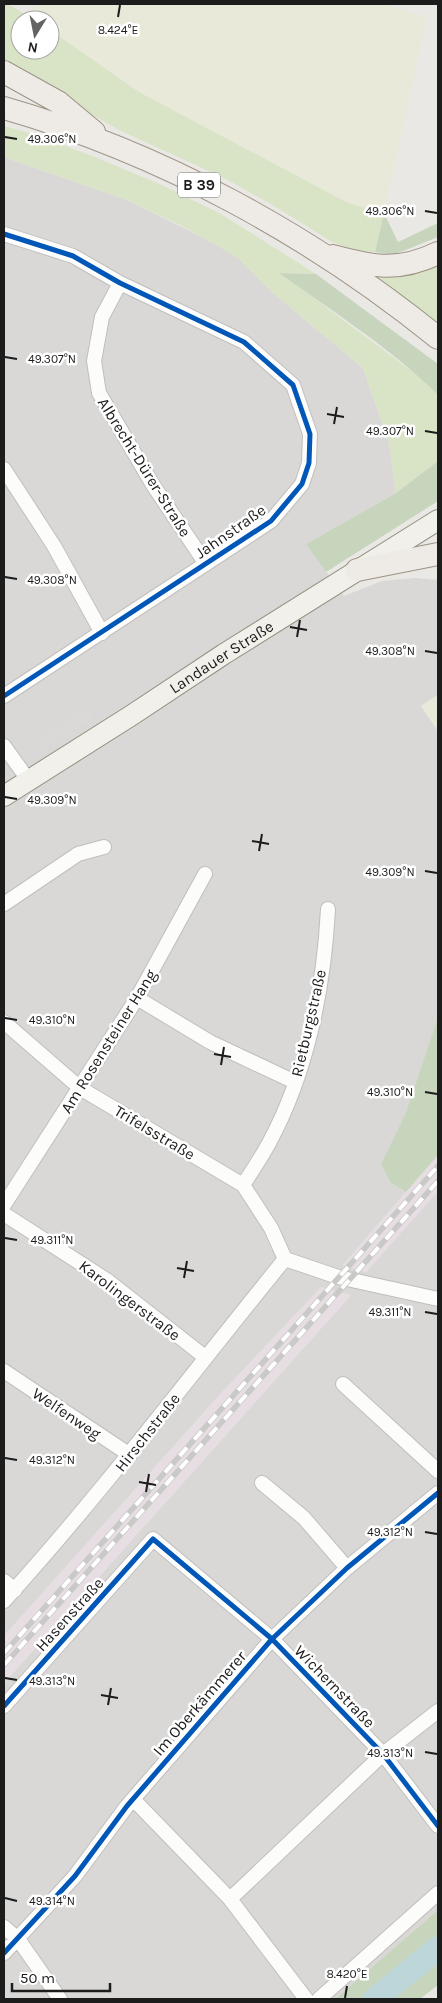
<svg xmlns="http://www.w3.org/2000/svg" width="442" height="2003" viewBox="0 0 442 2003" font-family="Karla,sans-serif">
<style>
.residential{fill:#d9d8d6}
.industrial{fill:#e7dee4}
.farmland{fill:#e9e9d9}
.grass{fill:#d9e4c7}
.forest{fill:#c8d5bd}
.parking{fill:#dad9d8}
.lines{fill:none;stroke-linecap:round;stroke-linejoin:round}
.river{stroke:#bcd6da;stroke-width:24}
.minor-casing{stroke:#c0bfbd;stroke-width:16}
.secondary-casing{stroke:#919180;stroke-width:22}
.primary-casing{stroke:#9d9385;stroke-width:24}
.minor{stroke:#fcfcfb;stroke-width:14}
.secondary{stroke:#f1f0ea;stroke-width:20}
.primary{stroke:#eeeae5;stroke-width:22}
.rail-casing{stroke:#c9c9c8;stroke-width:5.5}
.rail{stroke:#fff;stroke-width:4;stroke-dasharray:11;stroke-linecap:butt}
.cycleway-casing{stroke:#fff;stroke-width:8}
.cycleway{stroke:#0057b8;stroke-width:5}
.ticks{fill:none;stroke:#1c1c1c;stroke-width:2}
.labels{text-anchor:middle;stroke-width:5;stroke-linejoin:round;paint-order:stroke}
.shield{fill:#fff;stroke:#606060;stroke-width:1}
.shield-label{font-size:15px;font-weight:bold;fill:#1c1c1c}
.street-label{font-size:16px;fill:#1c1c1c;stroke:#fff}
.ticks-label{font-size:12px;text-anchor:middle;fill:#1c1c1c;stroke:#fff;stroke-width:5;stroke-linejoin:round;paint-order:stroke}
</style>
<rect width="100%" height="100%" fill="#eae8e5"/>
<path class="residential" d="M4,157L127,200L222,247L238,258L273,293L363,368L389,443L396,493L306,544L344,596L382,581L415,578L438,580V695L421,706L438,731V1017L406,1112L381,1164L390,1182L406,1192L343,1265L366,1272L438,1191V1910L335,1999H4V1683L351,1295L223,1391L4,1636Z"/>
<path class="industrial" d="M438,1155V1191L366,1272L343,1265Z
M321,1287L351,1295L4,1683V1636L223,1391Z"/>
<path class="farmland" d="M37,4H383L427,17L384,213L348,203L139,92L50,30V20H34L26,15Z
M438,695V731L421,706Z"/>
<path class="grass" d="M4,4H8L34,20H20V50H50V30L139,92L348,203L384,213L375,252L357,251L332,242L274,206L224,178L121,131L4,65Z
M4,126L33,134L95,157L162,185L221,214L316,274L280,273L421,378L438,395V461L396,493L389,443L363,368L273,293L238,258L184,227L127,200L4,157Z
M438,261V327L360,269Z"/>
<path class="forest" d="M384,213L398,242L438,223V237L393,255L375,252Z
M279,273L316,274L438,364V395C391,348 333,312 279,273Z
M438,461V501L326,572L306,544L396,493Z
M438,1017V1155L406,1192L390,1182L381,1164L406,1112Z
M438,1910V1985L420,1999H335Z"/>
<path class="parking" d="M88,707L93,718L39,752L35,742Z"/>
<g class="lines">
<path class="river" d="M375,1999L438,1948"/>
<defs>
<path id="minor" d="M4,234L73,256L120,283L244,342L293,385L310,434L309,463L302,484L271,521L4,696
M120,283L102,317L94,361L99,393L153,485L206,564
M4,469L54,546L102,633
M4,746L29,781
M4,904L78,854L104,847
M137,998L210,1042L295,1082
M4,1022L80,1088L243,1185L271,1228L285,1259
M243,1185C252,1171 261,1158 269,1143C307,1073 324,988 328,909
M4,1205L137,998L205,874
M4,1214L108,1281L205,1357
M285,1259L338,1277L438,1299
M4,1371L130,1455
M343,1384L438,1471
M262,1483L304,1518L347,1568
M4,1581L15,1590
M4,1601C103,1492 191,1374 285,1259
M4,1706L153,1539L272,1639L383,1754L438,1826
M133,1799L230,1899L306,1999
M230,1899L383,1754L438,1711
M4,1927L18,1939L60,1999
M4,1953L75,1876L127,1806L272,1639L347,1568L438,1493
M319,1999L438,1893"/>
<g id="secondary">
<path id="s1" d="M4,796L132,715L224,654L438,520"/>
</g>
<path id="primary" d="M4,72L58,102L94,132
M4,108C161,153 311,235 438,338
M333,256C374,267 399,272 438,253
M357,570L438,554"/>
</defs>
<use href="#minor" class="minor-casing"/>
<use href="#secondary" class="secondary-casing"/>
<use href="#primary" class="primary-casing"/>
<use href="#minor" class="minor"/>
<use href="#secondary" class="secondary"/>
<use href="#primary" class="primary"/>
<defs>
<path id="rail" d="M4,1653L438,1166
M4,1665L438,1181"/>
</defs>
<use href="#rail" class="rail-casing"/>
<use href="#rail" class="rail"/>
<defs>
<path id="cycleway" d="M4,234L73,256L120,283L244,342L293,385L310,434L309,463L302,484L271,521L4,696
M4,1706L153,1539L272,1639L383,1754L438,1826
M4,1953L75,1876L127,1806L272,1639L347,1568L438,1493"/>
</defs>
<use href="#cycleway" class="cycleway-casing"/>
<use href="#cycleway" class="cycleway"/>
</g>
<path class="ticks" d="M118,17L120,5M5,137L17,139M425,211L437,213M5,357L17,359M327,414L344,417M334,424L337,407M425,431L437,433M5,577L17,579M290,627L307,630M297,637L300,620M425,651L437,653M5,797L17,799M252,841L269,844M259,851L262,834M425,871L437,873M5,1018L17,1020M214,1054L231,1057M221,1065L224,1047M425,1092L437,1094M5,1238L17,1240M177,1268L194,1271M184,1278L187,1261M425,1312L437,1314M5,1458L17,1460M139,1482L156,1485M146,1492L149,1474M425,1532L437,1534M5,1678L17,1680M101,1695L118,1698M108,1705L111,1688M425,1752L437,1754M5,1898L17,1901M345,1998L347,1986"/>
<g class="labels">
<rect class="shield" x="178" y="172.5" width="42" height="25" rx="4"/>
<g class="shield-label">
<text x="199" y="190">B 39</text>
</g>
<g class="street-label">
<text transform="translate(145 467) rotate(58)" y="6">Albrecht-Dürer-Straße</text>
<text transform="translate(230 531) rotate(-35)" y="6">Jahnstraße</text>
<text dy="6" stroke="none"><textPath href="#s1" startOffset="258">Landauer Straße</textPath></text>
<text transform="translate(308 1023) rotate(-77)" y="6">Rietburgstraße</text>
<text transform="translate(108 1041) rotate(-58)" y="6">Am Rosensteiner Hang</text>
<text transform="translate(155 1132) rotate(31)" y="6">Trifelsstraße</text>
<text transform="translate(130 1300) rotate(37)" y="6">Karolingerstraße</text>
<text transform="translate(67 1413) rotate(34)" y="6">Welfenweg</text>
<text transform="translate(147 1432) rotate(-52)" y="6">Hirschstraße</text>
<text transform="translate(69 1614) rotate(-48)" y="6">Hasenstraße</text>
<text transform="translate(335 1686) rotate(46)" y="6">Wichernstraße</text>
<text transform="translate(199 1703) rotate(-49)" y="6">Im Oberkämmerer</text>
</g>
</g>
<g class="ticks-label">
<text x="118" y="34">8.424°E</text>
<text x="52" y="143">49.306°N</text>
<text x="390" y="215">49.306°N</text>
<text x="52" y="363">49.307°N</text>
<text x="390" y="435">49.307°N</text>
<text x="52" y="584">49.308°N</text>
<text x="390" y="655">49.308°N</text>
<text x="52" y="804">49.309°N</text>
<text x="390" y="876">49.309°N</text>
<text x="52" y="1024">49.310°N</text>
<text x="390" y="1096">49.310°N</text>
<text x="52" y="1244">49.311°N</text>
<text x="390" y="1316">49.311°N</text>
<text x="52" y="1464">49.312°N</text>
<text x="390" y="1536">49.312°N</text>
<text x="52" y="1685">49.313°N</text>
<text x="390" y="1757">49.313°N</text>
<text x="52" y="1905">49.314°N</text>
<text x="347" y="1978">8.420°E</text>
</g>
<rect width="442" height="2003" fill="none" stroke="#1c1c1c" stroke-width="10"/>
<g transform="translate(35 35) rotate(190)"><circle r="24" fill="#ffffff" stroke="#a4a4a4"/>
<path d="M0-4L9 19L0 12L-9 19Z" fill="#646362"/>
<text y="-8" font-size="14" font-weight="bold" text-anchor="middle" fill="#1c1c1c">N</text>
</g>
<path d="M12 1983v8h98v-8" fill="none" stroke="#1c1c1c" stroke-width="2.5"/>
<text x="20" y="1983" font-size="15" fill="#1c1c1c" stroke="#ffffff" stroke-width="4" paint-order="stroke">50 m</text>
</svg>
